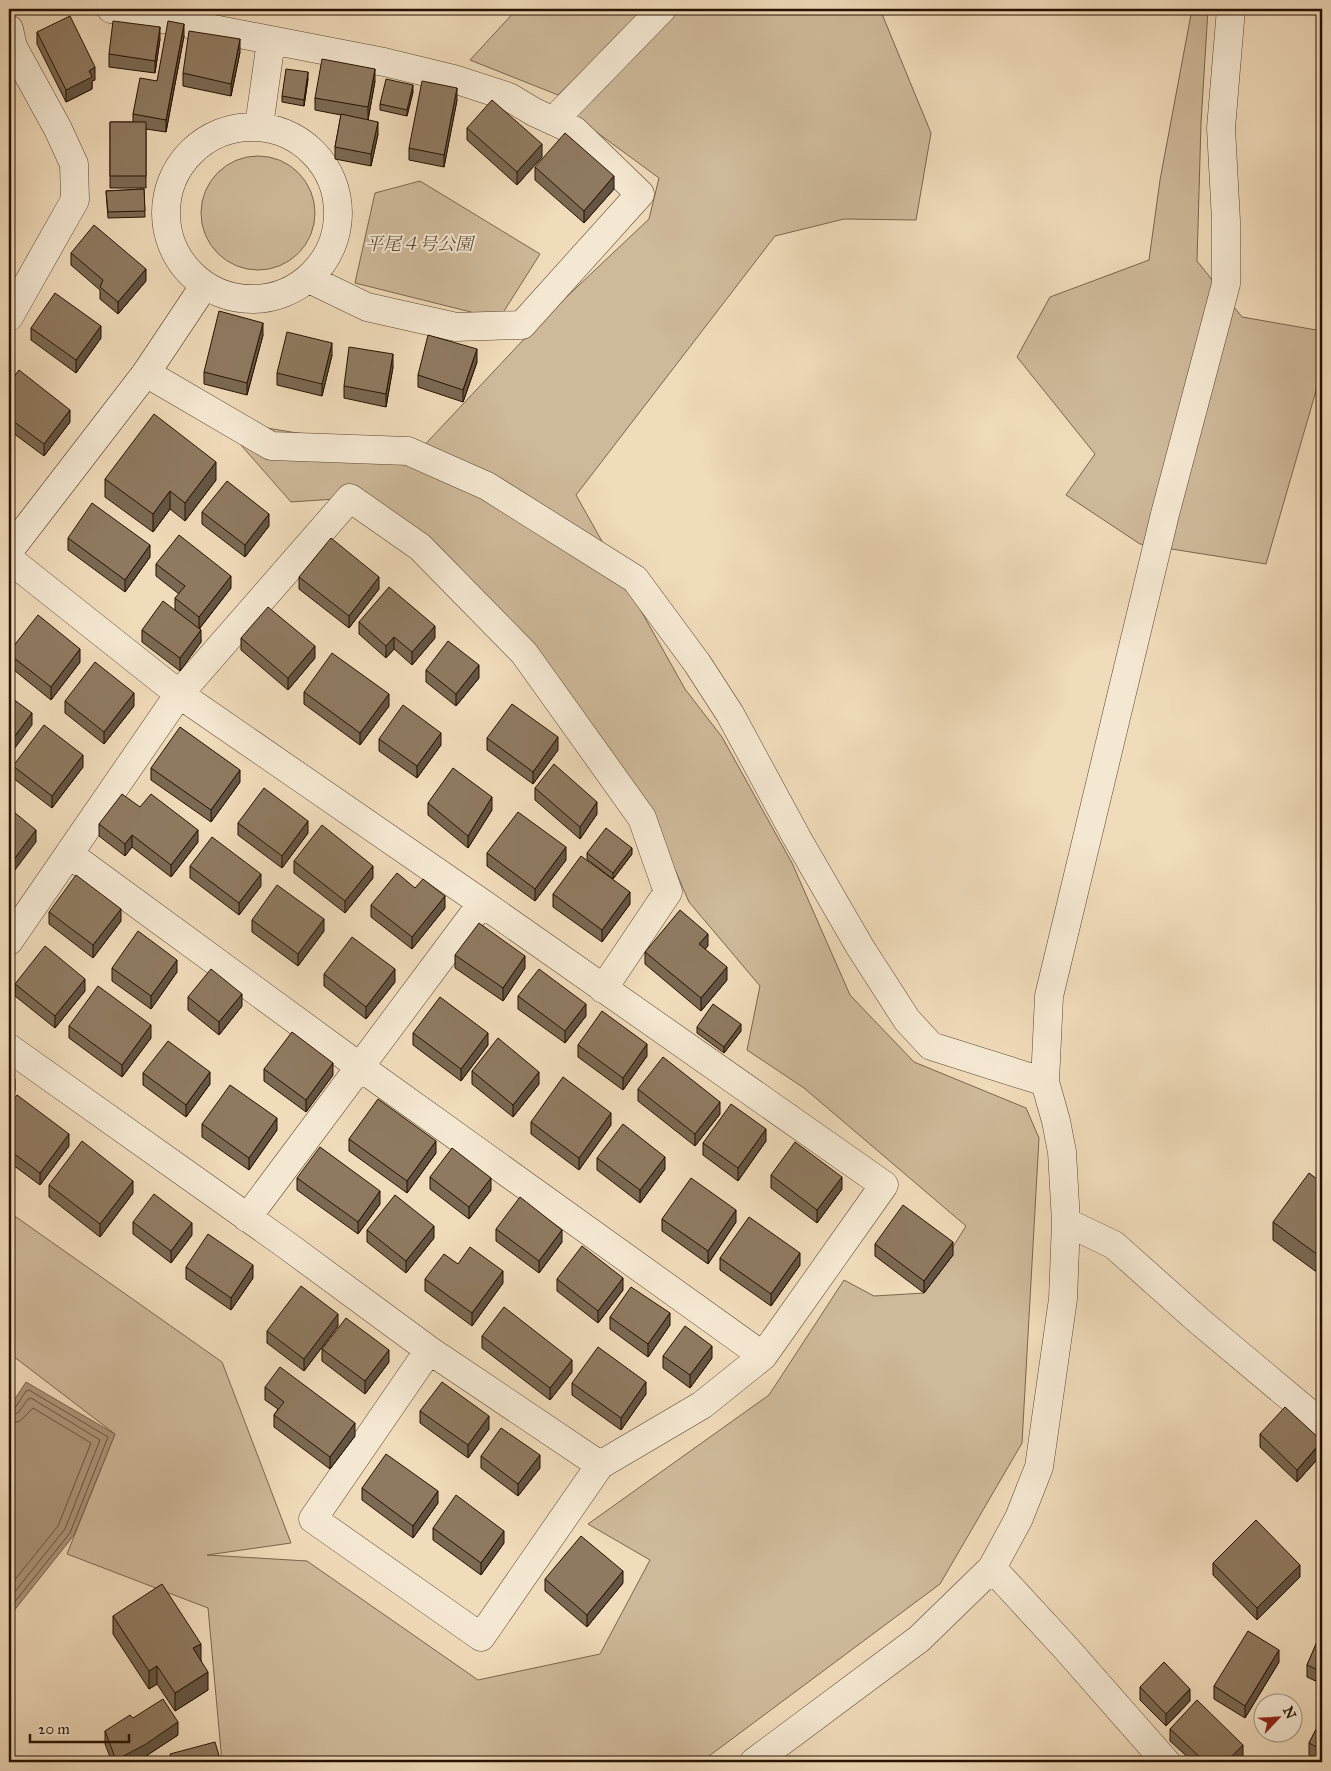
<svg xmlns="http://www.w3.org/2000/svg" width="1331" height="1771" viewBox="0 0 1331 1771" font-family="'IM FELL Great Primer','Noto Serif JP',serif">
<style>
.green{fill:#ceb99a;stroke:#7a654d}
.water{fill:#ab967b;stroke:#76614a}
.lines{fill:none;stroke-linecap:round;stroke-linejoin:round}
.shore{stroke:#68543e;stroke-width:1}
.street-casing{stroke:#58442e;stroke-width:29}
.secondary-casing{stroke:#261100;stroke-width:29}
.street{stroke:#f5e8d2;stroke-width:28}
.secondary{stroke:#f5e8d2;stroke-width:28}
.wall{fill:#7b6953;stroke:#261100}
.shaded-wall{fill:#645544;stroke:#261100}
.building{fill:#8f7a61;stroke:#261100}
.labels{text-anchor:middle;stroke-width:4;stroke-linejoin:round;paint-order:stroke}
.park-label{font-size:18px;font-style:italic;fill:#614c36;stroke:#f5e8d2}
</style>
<rect width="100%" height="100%" fill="#f0dbba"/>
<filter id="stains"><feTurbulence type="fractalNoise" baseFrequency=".004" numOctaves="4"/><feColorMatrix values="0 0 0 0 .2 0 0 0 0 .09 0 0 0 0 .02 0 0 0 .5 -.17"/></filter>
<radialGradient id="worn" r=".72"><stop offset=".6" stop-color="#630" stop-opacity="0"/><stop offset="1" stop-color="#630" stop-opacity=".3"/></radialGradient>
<path class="green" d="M517,9H647L558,95L470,60Z
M653,9H874L882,14L931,133L916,220L844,219L775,236L576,495L685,689L722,737L792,863L850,995L914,1062L1026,1108L1039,1138L1022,1443L940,1584L701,1762H222L208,1608L67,1554L115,1434L9,1353V1212L222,1362L291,1543L207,1555L307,1561L478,1680L600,1654L650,1560L588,1524L769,1395L844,1280L874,1296L924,1293L966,1226L804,1088L747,1050L760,986L689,902L660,835L431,557L350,498L291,502L219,420L417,453L541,321L649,219L659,178L565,109Z
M1192,9H1208L1201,123L1197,261L1242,317L1322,331V370L1266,564L1140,544L1066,495L1095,454L1017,357L1050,297L1149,260L1160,180Z
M201 213a57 57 0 1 1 114 0a57 57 0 1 1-114 0Z
M420,181L540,254L499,319L355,283L375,193Z"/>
<path class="water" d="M26,1382L115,1434L74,1535L9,1617V1408Z"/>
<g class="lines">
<path class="shore" d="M9,1410L15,1408L26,1391L29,1390L108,1437L70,1533L9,1609
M9,1417L18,1413L28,1399L31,1398L100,1440L65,1529L9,1599
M9,1424L20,1421L33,1408L91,1443L58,1526L9,1587"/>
<defs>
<path id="street" d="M111,9L384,62L454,79L509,97L534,112L575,131L640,194L522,325L456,327L367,307L309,279
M9,29L13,47L58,129L74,164L75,200L9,317
M553,121L662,9
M259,126L271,41
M166 213a86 86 0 1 1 172 0a86 86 0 1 1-172 0Z
M146,373L271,446L408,451L487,486L635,579L697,663L730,714L797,838L860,947L907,1020L931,1046L1045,1082
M9,559L179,694L482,903L884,1185L763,1356L702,1405L600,1465L481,1637L313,1519L429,1350
M69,854L360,1067L763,1356
M9,941L179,694L350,498L420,547L524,653L642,818L668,892L603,989
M9,1048L285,1244L429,1350L600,1465
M247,1218L482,903
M1066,1222L1114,1245L1198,1320L1322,1424
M992,1568L1064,1646L1166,1762
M754,1762L919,1639L992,1568L1019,1518L1039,1467L1063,1299L1066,1222L1062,1152L1056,1121L1045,1082L1049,996L1165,514L1226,284V221L1221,128L1231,9"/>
<path id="secondary" d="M9,551L146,373L204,286"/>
</defs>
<use href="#street" class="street-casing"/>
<use href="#secondary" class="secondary-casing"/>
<use href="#street" class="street"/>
<use href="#secondary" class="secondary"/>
</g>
<path class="wall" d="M37,32L95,80L92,81V89L66,102L37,44Z
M184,36L166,132L146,129V188H110V122H133V114L157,81Z
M160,39L155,73L109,67V54Z
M240,52L231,96L183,86V73Z
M308,79L304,106L282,102V96Z
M375,81L368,120L378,134L371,166L335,159V147L341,115L315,110V98Z
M413,92L407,116L380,110V104Z
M457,100L444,167L409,160V148Z
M467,128L542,157L517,185L467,140Z
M535,167L614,189L584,223L535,180Z
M144,189L145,217L108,218L106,191Z
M71,253L146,281L118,314L100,299V290L71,265Z
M31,328L101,338L76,373L31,340Z
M263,335L247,395L204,384V372Z
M332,355L322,396L277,385V373Z
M477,362L463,402L418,387V375Z
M393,367L386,407L344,398V386Z
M9,383L70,422L44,456L9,430Z
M105,479L216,480L185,521L170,509L153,532L105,497Z
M202,512L269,526L245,557L202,524Z
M68,538L150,557L125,592L68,550Z
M156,564L231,588L200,628L201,642L180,671L142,642V630L175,610V598L179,594L156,576Z
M299,577L379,589L349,628L299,589Z
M359,622L435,638L412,665L394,649L386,658L359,634Z
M241,638L315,658L288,690L241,650Z
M9,652L80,662L51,700L9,666Z
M426,670L479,678L456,706L426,682Z
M304,692L389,706L360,745L304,704Z
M65,701L134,706L104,744L65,713Z
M487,738L558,750L533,784L487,750Z
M379,739L441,745L417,778L379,751Z
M13,766L83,767L52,808L13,778Z
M151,768L240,782L211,822L151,780Z
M535,788L597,814L580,839L535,800Z
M428,803L492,810L468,848L428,815Z
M140,807L198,842L171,877L132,847L125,856L99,836V824Z
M238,823L308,833L282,868L238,835Z
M487,853L566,860L535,901L487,866Z
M587,853L632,854L613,879L587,859Z
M294,861L373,878L345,913L294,873Z
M190,866L261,886L239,915L190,878Z
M415,888L445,908L412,949L371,917V905Z
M553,894L630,904L602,942L553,907Z
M49,912L121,921L93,958L49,924Z
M252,920L324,931L298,966L252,932Z
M708,946L705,949L727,980L701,1011L645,964V952Z
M455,955L525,968L503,1001L455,968Z
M112,968L177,972L151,1009L112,981Z
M324,974L395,982L366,1019L324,986Z
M15,984L85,991L55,1028L15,996Z
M518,996L586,1016L565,1043L518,1009Z
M188,997L242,1006L219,1035L188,1010Z
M69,1026L151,1038L122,1077L69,1038Z
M697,1027L741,1031L724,1053L697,1033Z
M413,1033L488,1045L461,1081L413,1045Z
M578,1045L647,1056L623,1090L578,1057Z
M264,1069L333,1075L306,1112L264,1081Z
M472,1071L539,1084L513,1117L472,1084Z
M143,1073L210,1084L186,1117L143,1085Z
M638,1089L720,1114L695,1146L638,1101Z
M9,1106L69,1146L40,1185L9,1162Z
M531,1122L611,1125L579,1170L531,1134Z
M202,1124L277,1130L249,1170L202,1137Z
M349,1139L436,1153L407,1193L349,1151Z
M766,1141L738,1181L703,1155V1143Z
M597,1158L665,1169L640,1203L597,1170Z
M771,1175L842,1189L817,1223L771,1188Z
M430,1177L491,1190L469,1219L430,1189Z
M297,1178L380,1204L358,1234L297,1190Z
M1322,1183V1276L1273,1240V1222Z
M49,1185L133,1193L100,1237L49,1197Z
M662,1219L736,1222L708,1264L662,1231Z
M133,1222L192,1235L171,1263L133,1234Z
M496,1229L562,1242L539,1273L496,1241Z
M367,1230L434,1238L406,1273L367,1242Z
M875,1244L953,1255L924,1293L875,1256Z
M720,1258L800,1265L771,1306L720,1270Z
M458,1264L503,1283L472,1326L425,1291V1279Z
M186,1267L253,1278L231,1310L186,1279Z
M557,1279L623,1290L598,1323L557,1291Z
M610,1317L670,1325L648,1357L610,1329Z
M338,1326L304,1371L267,1343V1331Z
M482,1336L572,1372L550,1400L482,1348Z
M322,1349L389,1362L365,1394L322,1361Z
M663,1356L712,1358L690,1388L663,1368Z
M572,1383L646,1394L621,1430L572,1395Z
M265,1387L355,1436L330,1469L274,1427V1415L278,1409L265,1400Z
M420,1411L489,1429L468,1458L420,1423Z
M1260,1434L1322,1441V1454L1297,1482L1260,1447Z
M481,1456L540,1468L518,1496L481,1468Z
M362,1488L438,1503L413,1538L362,1500Z
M433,1528L504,1543L481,1575L433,1540Z
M1213,1563L1300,1577L1257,1620L1213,1575Z
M545,1579L623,1583L587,1627L545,1591Z
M113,1616L201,1660L208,1690L175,1711L157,1684L149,1689L113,1634Z
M1322,1633V1684L1307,1677V1665Z
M1279,1662L1245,1718L1214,1699V1686Z
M1140,1687L1190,1701L1166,1726L1140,1700Z
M133,1718L178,1735L146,1756L134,1762H112L105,1744V1731Z
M1322,1718V1762L1309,1755V1743Z
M1170,1729L1243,1757L1238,1762H1193L1170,1741Z"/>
<path class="shaded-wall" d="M184,24V36L166,132V120Z
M160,27V39L155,73V61Z
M240,39V52L231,96V84Z
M95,67V80L92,81V89L66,102V90L89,71Z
M375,69V81L368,120V107Z
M308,72V79L304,106V100Z
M413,85V92L407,116V110Z
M457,88V100L444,167V155Z
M378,122V134L371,166V154Z
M542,144V157L517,185V172Z
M614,176V189L584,223V211Z
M146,269V281L118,314V302Z
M263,323V335L247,395V383Z
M101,326V338L76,373V360Z
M332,343V355L322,396V384Z
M477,349V362L463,402V390Z
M393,354V367L386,407V394Z
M70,410V422L44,456V444Z
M13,457V469L9,474V462Z
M216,462V480L185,521V503Z
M170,491V509L153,532V514Z
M269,514V526L245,557V545Z
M150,545V557L125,592V580Z
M231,576V588L199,629V617Z
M379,577V589L349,628V616Z
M435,626V638L412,665V652Z
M201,630V642L180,671V658Z
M394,637V649L386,658V646Z
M315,646V658L288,690V678Z
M80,649V662L51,700V687Z
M479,665V678L456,706V694Z
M134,693V706L104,744V732Z
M389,694V706L360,745V733Z
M32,713V725L9,756V744Z
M441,733V745L417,778V766Z
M558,737V750L533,784V772Z
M83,755V767L52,808V796Z
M240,770V782L211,822V810Z
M492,797V810L468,848V836Z
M597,802V814L580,839V827Z
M308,821V833L282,868V856Z
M36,830V842L9,878V866Z
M198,830V842L171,877V865Z
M132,835V847L125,856V844Z
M566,847V860L535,901V889Z
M632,848V854L613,879V873Z
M373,866V878L345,913V901Z
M261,874V886L239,915V903Z
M630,892V904L602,942V930Z
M445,896V908L412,949V937Z
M121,909V921L93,958V945Z
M324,919V931L298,966V954Z
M708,934V946L699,956V944Z
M525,956V968L503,1001V988Z
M177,960V972L151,1009V996Z
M727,967V980L701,1011V998Z
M395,969V982L366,1019V1007Z
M85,979V991L55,1028V1016Z
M242,994V1006L219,1035V1022Z
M586,1004V1016L565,1043V1031Z
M741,1024V1031L724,1053V1047Z
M151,1025V1038L122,1077V1065Z
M488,1033V1045L461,1081V1069Z
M647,1044V1056L623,1090V1078Z
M333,1063V1075L306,1112V1100Z
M210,1072V1084L186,1117V1105Z
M539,1072V1084L513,1117V1105Z
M15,1079V1091L9,1099V1087Z
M720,1102V1114L695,1146V1134Z
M611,1113V1125L579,1170V1158Z
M277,1118V1130L249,1170V1158Z
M766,1129V1141L738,1181V1168Z
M69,1134V1146L40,1185V1173Z
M436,1141V1153L407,1193V1181Z
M665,1157V1169L640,1203V1190Z
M842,1177V1189L817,1223V1210Z
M491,1178V1190L469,1219V1207Z
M133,1181V1193L100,1237V1224Z
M380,1191V1204L358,1234V1222Z
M736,1210V1222L708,1264V1251Z
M192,1223V1235L171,1263V1251Z
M434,1226V1238L406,1273V1261Z
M562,1230V1242L539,1273V1261Z
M953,1242V1255L924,1293V1281Z
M800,1253V1265L771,1306V1294Z
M253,1265V1278L231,1310V1298Z
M503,1271V1283L472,1326V1313Z
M623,1278V1290L598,1323V1311Z
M670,1313V1325L648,1357V1344Z
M338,1314V1326L304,1371V1359Z
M712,1346V1358L690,1388V1375Z
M389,1350V1362L365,1394V1381Z
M572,1360V1372L550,1400V1388Z
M646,1382V1394L621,1430V1418Z
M489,1416V1429L468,1458V1445Z
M355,1423V1436L330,1469V1457Z
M1322,1442V1454L1297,1482V1470Z
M540,1455V1468L518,1496V1484Z
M438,1491V1503L413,1538V1526Z
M504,1531V1543L481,1575V1563Z
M1300,1565V1577L1257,1620V1608Z
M623,1571V1583L587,1627V1615Z
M201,1644V1662L193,1648Z
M1279,1650V1662L1245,1718V1706Z
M157,1666V1684L149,1689V1671Z
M208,1672V1690L175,1711V1693Z
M1190,1689V1701L1166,1726V1714Z
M178,1722V1735L146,1756L134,1762H116V1760Z
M1243,1745V1757L1238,1762H1226Z"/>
<path class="building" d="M70,16L95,67L89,71L92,77L66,90L37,32Z
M113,21L160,27L155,61L109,54Z
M168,21L184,24L166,120L133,114L140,78L157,81Z
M189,31L240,39L231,84L183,73Z
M322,59L375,69L368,107L315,98Z
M286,69L308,72L304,100L282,96Z
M386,79L413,85L407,110L380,104Z
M422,81L457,88L444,155L409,148Z
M492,100L542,144L517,172L467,128Z
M341,114L378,122L371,154L335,147Z
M110,122H146V176H110Z
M565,133L614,176L584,211L535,167Z
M144,189L145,211L108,212L106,191Z
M94,225L146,269L118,302L100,287L103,280L71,253Z
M55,293L101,326L76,360L31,328Z
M219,311L263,323L247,383L204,372Z
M287,332L332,343L322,384L277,373Z
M428,335L477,349L463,390L418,375Z
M349,347L393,354L386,394L344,386Z
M19,370L70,410L44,444L9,418V383Z
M154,414L216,462L185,503L170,491L153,514L105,479Z
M9,454L13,457L9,462Z
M227,481L269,514L245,545L202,512Z
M92,503L150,545L125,580L68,538Z
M179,535L231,576L199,617L175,598L185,586L156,564Z
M331,538L379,577L349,616L299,577Z
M389,587L435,626L412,652L394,637L386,646L359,622Z
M163,601L201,630L180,658L142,630Z
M268,607L315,646L288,678L241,638Z
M38,615L80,649L51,687L9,654V652Z
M448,641L479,665L456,694L426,670Z
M332,653L389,694L360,733L304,692Z
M95,662L134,693L104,732L65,701Z
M9,696L32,713L9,744Z
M512,704L558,737L533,772L487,738Z
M403,705L441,733L417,766L379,739Z
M44,725L83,755L52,796L13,766Z
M180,727L240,770L211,810L151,768Z
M554,764L597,802L580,827L535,788Z
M453,768L492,797L468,836L428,803Z
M264,788L308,821L282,856L238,823Z
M122,794L140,807L151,794L198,830L171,865L132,835L125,844L99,824Z
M9,808L36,830L9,866Z
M518,812L566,847L535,889L487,853Z
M322,825L373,866L345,901L294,861Z
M606,828L632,848L613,873L587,853Z
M212,837L261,874L239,903L190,866Z
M581,856L630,892L602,930L553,894Z
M397,873L415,888L423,879L445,896L412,937L371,905Z
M76,875L121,909L93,945L49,912Z
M277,885L324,919L298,954L252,920Z
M680,910L708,934L699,944L727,967L701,998L645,952Z
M479,923L525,956L503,988L455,955Z
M138,931L177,960L151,996L112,968Z
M352,937L395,969L366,1007L324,974Z
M45,946L85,979L55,1016L15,984Z
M211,969L242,994L219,1022L188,997Z
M539,969L586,1004L565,1031L518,996Z
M98,986L151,1025L122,1065L69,1026Z
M440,997L488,1033L461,1069L413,1033Z
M713,1004L741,1024L724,1047L697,1027Z
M602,1011L647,1044L623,1078L578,1045Z
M292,1032L333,1063L306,1100L264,1069Z
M498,1038L539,1072L513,1105L472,1071Z
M168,1041L210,1072L186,1105L143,1073Z
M663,1057L720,1102L695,1134L638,1089Z
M9,1075L15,1079L9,1087Z
M563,1077L611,1113L579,1158L531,1122Z
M230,1085L277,1118L249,1158L202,1124Z
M17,1095L69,1134L40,1173L9,1150V1106Z
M378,1099L436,1141L407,1181L349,1139Z
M731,1104L766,1129L738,1168L703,1143Z
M623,1124L665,1157L640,1190L597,1158Z
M82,1141L133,1181L100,1224L49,1185Z
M795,1142L842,1177L817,1210L771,1175Z
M320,1147L380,1191L358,1222L297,1178Z
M452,1148L491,1178L469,1207L430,1177Z
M1309,1173L1322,1183V1258L1273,1222Z
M691,1178L736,1210L708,1251L662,1219Z
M154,1194L192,1223L171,1251L133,1222Z
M395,1195L434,1226L406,1261L367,1230Z
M520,1197L562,1230L539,1261L496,1229Z
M903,1205L953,1242L924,1281L875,1244Z
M749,1217L800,1253L771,1294L720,1258Z
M208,1234L253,1265L231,1298L186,1267Z
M582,1246L623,1278L598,1311L557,1279Z
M470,1247L503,1271L472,1313L425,1279L444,1254L458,1264Z
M301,1286L338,1314L304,1359L267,1331Z
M631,1287L670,1313L648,1344L610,1317Z
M504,1307L572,1360L550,1388L482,1336Z
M346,1318L389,1350L365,1381L322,1349Z
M685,1326L712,1346L690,1375L663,1356Z
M598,1347L646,1382L621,1418L572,1383Z
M280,1367L355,1423L330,1457L274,1415L284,1402L265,1387Z
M442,1382L489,1416L468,1445L420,1411Z
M1285,1407L1322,1441L1297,1470L1260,1434Z
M501,1428L540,1455L518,1484L481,1456Z
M386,1454L438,1491L413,1526L362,1488Z
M456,1495L504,1531L481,1563L433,1528Z
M1256,1520L1300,1565L1257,1608L1213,1563Z
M581,1536L623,1571L587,1615L545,1579Z
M162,1584L201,1644L193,1648L208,1672L175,1693L157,1666L149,1671L113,1616Z
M1248,1631L1279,1650L1245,1706L1214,1686Z
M1321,1632L1322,1633V1672L1307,1665Z
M1164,1662L1190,1689L1166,1714L1140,1687Z
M163,1699L178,1722L146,1744L116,1760L105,1731L130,1715L133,1718Z
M1197,1700L1243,1745L1226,1762H1205L1170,1729Z
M1322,1718V1750L1309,1743Z
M215,1742L221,1762H169L172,1761L170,1754Z"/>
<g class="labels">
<g class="park-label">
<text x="419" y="250">平尾４号公園</text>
</g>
</g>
<rect width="1331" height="1771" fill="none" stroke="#f0dbba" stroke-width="30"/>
<rect x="10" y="10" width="1311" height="1751" fill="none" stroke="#261100" stroke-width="2.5"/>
<rect x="15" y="15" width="1301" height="1741" fill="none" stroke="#261100"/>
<g transform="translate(1278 1718) rotate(65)"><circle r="24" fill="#f5e8d2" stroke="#a2927e"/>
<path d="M0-4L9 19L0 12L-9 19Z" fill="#8f2418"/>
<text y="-8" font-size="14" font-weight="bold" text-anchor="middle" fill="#261100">N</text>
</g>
<path d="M30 1734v8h99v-8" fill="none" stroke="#261100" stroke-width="2.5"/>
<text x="38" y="1734" font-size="15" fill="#261100" stroke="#f5e8d2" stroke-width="4" paint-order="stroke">20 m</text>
<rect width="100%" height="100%" filter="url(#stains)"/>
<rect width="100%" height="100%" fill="url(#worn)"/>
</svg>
